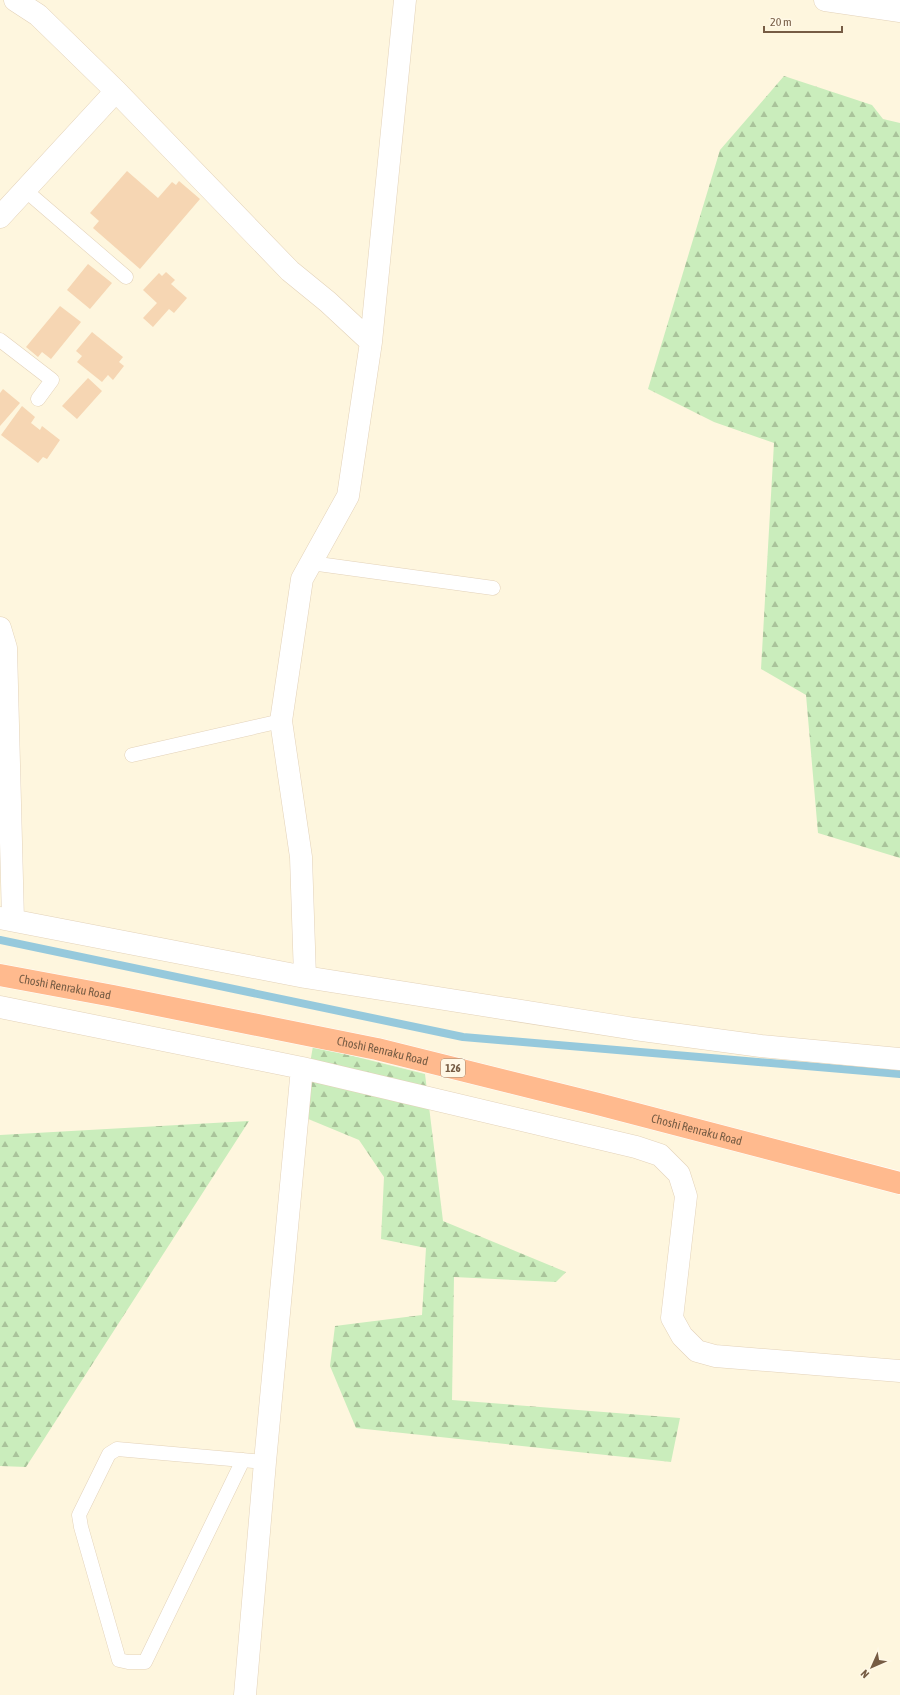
<svg xmlns="http://www.w3.org/2000/svg" width="900" height="1695" viewBox="0 0 900 1695" font-family="'Asap Condensed',sans-serif">
<style>
.forest{fill:url(#forest-firs)}
.lines{fill:none;stroke-linecap:round;stroke-linejoin:round}
.stream{stroke:#96c9dc;stroke-width:8}
.building{fill:#f6d6b3}
.lane-casing{stroke:#e3d2b9;stroke-width:15}
.street-casing{stroke:#e3d2b9;stroke-width:23}
.highway-casing{stroke:#fff;stroke-width:23}
.lane{stroke:#fff;stroke-width:14}
.street{stroke:#fff;stroke-width:22}
.highway{stroke:#ffba8e;stroke-width:22}
.labels{text-anchor:middle;stroke-width:3;stroke-linejoin:round;paint-order:stroke}
.shield{fill:#fff8e6;stroke:#9f8b75;stroke-width:1}
.shield-label{font-size:11px;font-weight:bold;fill:#765c44}
.street-label{font-size:12px;fill:#765c44;stroke:#fff8e6}
</style>
<defs>
<pattern id="forest-firs" width="22" height="20" patternUnits="userSpaceOnUse"><rect width="22" height="20" fill="#caedbc"/><path d="M5 1l3.5 6h-7zM16 11l3.5 6h-7z" fill="#a9c39a"/></pattern>
</defs>
<rect width="100%" height="100%" fill="#fef6de"/>
<path class="forest" d="M784,76L872,105L883,119L900,123V858L818,833L806,695L761,669L774,443L714,422L648,389L720,150Z
M313,1046L425,1074L443,1221L566,1272L556,1282L454,1277L452,1400L680,1418L671,1462L356,1428L330,1366L335,1326L422,1315L426,1248L381,1239L384,1177L359,1140L301,1116Z
M249,1121L26,1467L0,1466V1135Z"/>
<g class="lines">
<path class="stream" d="M0,940L463,1037L900,1074"/>
</g>
<path class="building" d="M127,171L158,198L172,182L176,185L179,181L200,199L140,269L93,228L99,221L90,213Z
M88,264L112,283L90,309L67,290Z
M166,272L175,280L171,284L187,298L174,313L169,309L153,327L143,318L157,303L143,290L159,273L162,276Z
M60,306L81,322L51,359L42,352L38,357L26,347Z
M92,332L123,357L119,362L124,366L113,380L108,375L102,382L77,362L82,356L76,351Z
M88,378L102,391L77,419L62,406Z
M3,389L20,403L0,426V393Z
M22,406L35,417L31,423L40,430L42,426L60,440L47,459L43,457L38,463L1,435Z"/>
<g class="lines">
<defs>
<path id="lane" d="M25,190L126,277
M0,340L52,380L38,399
M311,563L493,588
M132,755L281,721
M243,1460L145,1662H128L119,1660L81,1527L79,1515L109,1454L117,1449L265,1462"/>
<path id="street" d="M15,0L38,15L116,91L290,271L328,302L371,342
M825,0L900,11
M0,217L116,91
M0,628L6,648L13,920
M0,918L305,977L635,1029L761,1046L900,1059
M305,977L301,857L281,721L302,579L348,496L371,342L405,0
M0,1007L302,1068L636,1147L660,1155L679,1174L686,1196L672,1318L682,1336L697,1351L715,1356L900,1371
M245,1695L265,1462L302,1068"/>
<g id="highway">
<path id="s1" d="M0,975L113,996L377,1049L598,1104L900,1183"/>
</g>
</defs>
<use href="#lane" class="lane-casing"/>
<use href="#street" class="street-casing"/>
<use href="#highway" class="highway-casing"/>
<use href="#lane" class="lane"/>
<use href="#street" class="street"/>
<use href="#highway" class="highway"/>
</g>
<g class="labels">
<rect class="shield" x="441" y="1059" width="24" height="18" rx="3"/>
<g class="shield-label">
<text x="453" y="1072">126</text>
</g>
<g class="street-label">
<text dy="4" stroke="none"><textPath href="#s1" startOffset="66">Choshi Renraku Road</textPath></text>
<text dy="4" stroke="none"><textPath href="#s1" startOffset="390">Choshi Renraku Road</textPath></text>
<text dy="4" stroke="none"><textPath href="#s1" startOffset="714">Choshi Renraku Road</textPath></text>
</g>
</g>
<g transform="translate(872 1667) rotate(225)" stroke="#fff8e6" stroke-width="3" paint-order="stroke">
<path d="M0-3L7 15L0 10L-7 15Z" fill="#765c44"/>
<text y="-6" font-size="11" font-weight="bold" text-anchor="middle" fill="#765c44">N</text>
</g>
<path d="M764 26v6h78v-6" fill="none" stroke="#765c44" stroke-width="2"/>
<text x="770" y="26" font-size="12" fill="#765c44" stroke="#fff8e6" stroke-width="3" paint-order="stroke">20 m</text>
</svg>
